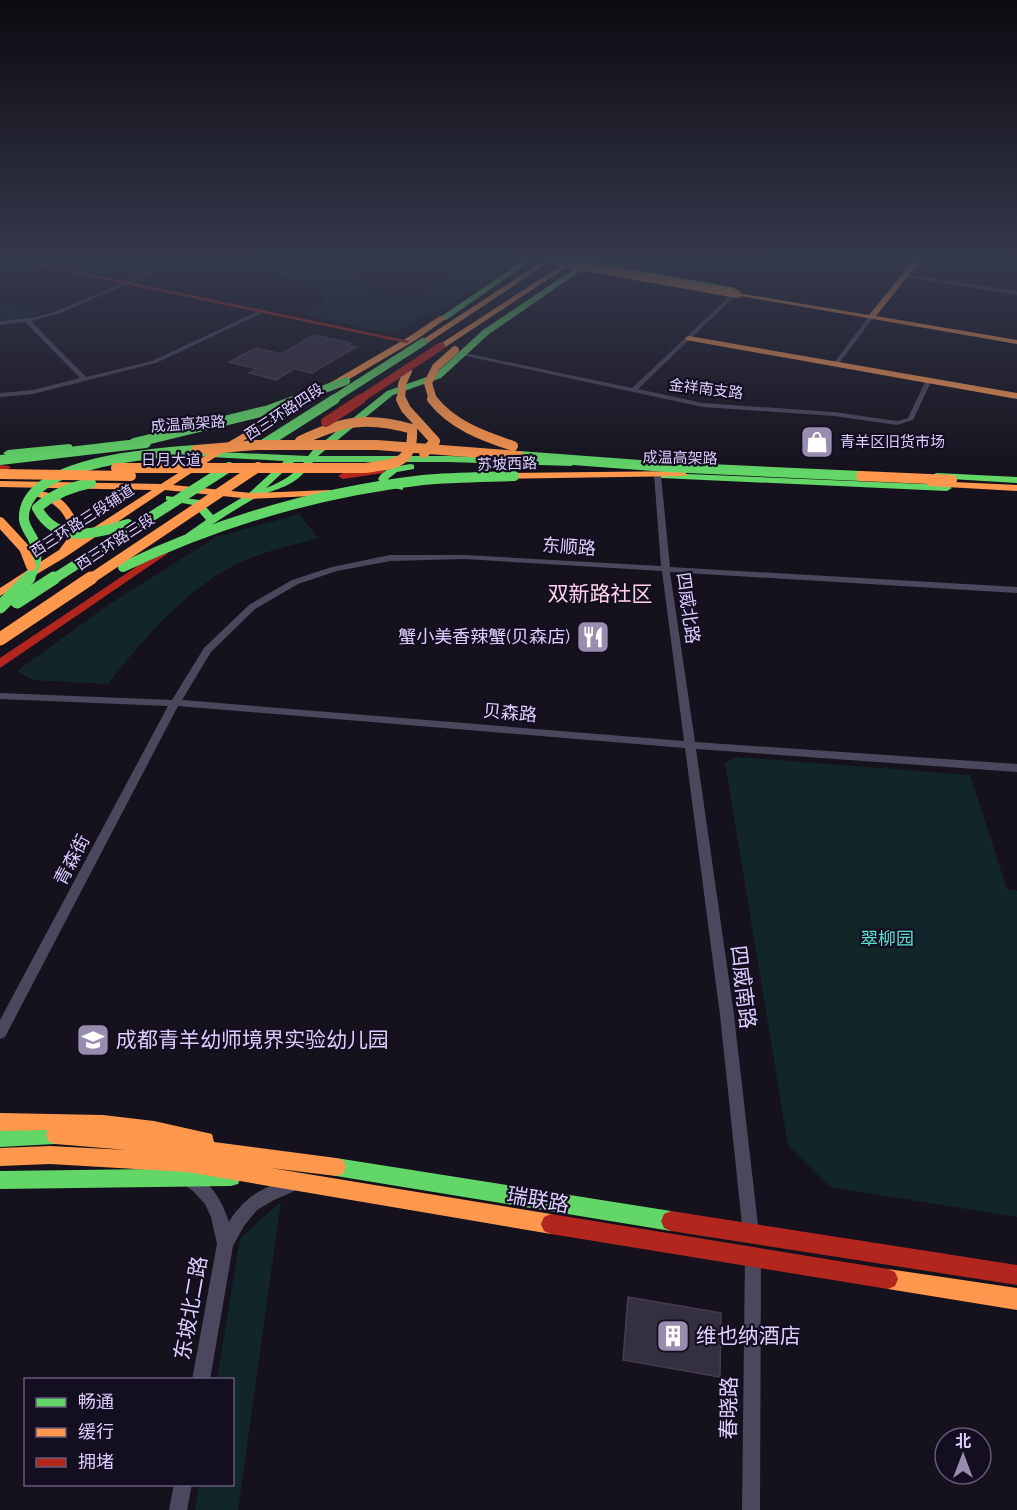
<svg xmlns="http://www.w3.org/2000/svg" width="1017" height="1510" viewBox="0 0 1017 1510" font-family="Raleway,'Noto Sans SC',sans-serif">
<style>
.green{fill:#122629}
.building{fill:#34303f;stroke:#433c51;stroke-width:1.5}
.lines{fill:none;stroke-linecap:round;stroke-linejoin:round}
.street{fill:#4b485e;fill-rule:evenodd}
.fast{fill:#63d668;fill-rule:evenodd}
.slow{fill:#ff974d;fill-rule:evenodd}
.jam{fill:#b3261e;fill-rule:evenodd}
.fast-bridge-far2{stroke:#63d668;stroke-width:8}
.fast-bridge-far1{stroke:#63d668;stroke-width:10}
.fast-bridge{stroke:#63d668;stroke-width:13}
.slow-bridge-far2{stroke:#ff974d;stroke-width:8}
.slow-bridge-far1{stroke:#ff974d;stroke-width:10}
.slow-bridge{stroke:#ff974d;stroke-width:13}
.jam-bridge-far1{stroke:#b3261e;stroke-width:8}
.jam-bridge{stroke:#b3261e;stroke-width:10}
.labels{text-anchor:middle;stroke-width:4.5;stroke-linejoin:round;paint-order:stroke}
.far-street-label{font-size:15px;fill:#dbcffe;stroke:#140e21}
.far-poi-label{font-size:15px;fill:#dbcffe;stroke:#140e21;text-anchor:start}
.street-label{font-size:18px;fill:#dbcffe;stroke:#140e21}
.poi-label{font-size:18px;fill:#dbcffe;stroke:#140e21;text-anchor:end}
.park-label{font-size:18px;fill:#5dddce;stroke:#140e21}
.quarter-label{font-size:21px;fill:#fed1e8;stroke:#140e21}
.near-street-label{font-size:21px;fill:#dbcffe;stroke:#140e21}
.near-poi-label{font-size:21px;fill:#dbcffe;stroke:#140e21;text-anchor:start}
</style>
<rect width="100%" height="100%" fill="#15121d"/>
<path class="green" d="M228,261H351C363,296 373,293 406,301L461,270L497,276L436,312C418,316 405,332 387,333L302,314L324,301L313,284Z
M0,304L42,313L24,318L0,320Z
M299,514L318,538C289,546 257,553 231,567C181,594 142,641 108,684L33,680L17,671L108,605L216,537Z
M737,757L970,775L1007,889L1017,891V1217L830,1187L788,1145L725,763Z
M281,1201L238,1510H195L199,1485L232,1484V1380L217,1379L240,1239Z"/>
<path class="building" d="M314,335L351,343L347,345L356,347L312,373L294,369L276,380L249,373L257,369L229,362L256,348L282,354Z
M628,1297L721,1313L720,1377L623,1360Z"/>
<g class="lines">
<path class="street" d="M18,261H25L0,272V268Z
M174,261H181L58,314L31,321L86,377L152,361L261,310L266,311L156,363L33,394L0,397V393L33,390L80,378L25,322L0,325V321L36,317L54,312Z
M905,274L1017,291V295L903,277Z
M733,293L736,295L735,296L638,389L703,403L834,412L897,421L908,418L925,382L930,381L931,382L913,420L897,425L834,416L703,407L457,354L460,352L632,388Z
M869,316L874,317L837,366H833V364Z
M654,474L661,476L670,567L1017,587V593L670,572L695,742L1017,764V772L696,749L734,1015L759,1234L757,1240L751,1242L745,1240L743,1234L720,1015L685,748L178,706L5,1037L0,1039V1020L168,706L0,699V693L172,700L204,648L249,605L292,580L332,567L390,555H464L661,566ZM464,559L662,571L684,741L182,700L211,652L255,609L298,584L337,571L390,561Z
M191,1174C212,1182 222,1201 229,1222C245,1195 265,1187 294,1177L299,1179L302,1184L299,1189L274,1200L257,1210L244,1226L233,1246L210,1380H192L217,1244L211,1217L205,1204L193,1191L186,1186L183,1181L186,1176Z
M753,1247L759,1249L761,1255L760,1510H742L745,1255L747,1249Z
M174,1484H192L187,1510H169Z"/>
<path class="fast" d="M523,261H531L446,320L439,318Z
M586,261L736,288L733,290L595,266L592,263L489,334L441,378L393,395L318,456H449L569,461L572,462V466L449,462H313C291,492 278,485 250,501C231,512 213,524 195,536L191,537L186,534L206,520L193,505L166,500V496L200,500L213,515L248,494L284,461L176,455L173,454V450L308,456L313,450L387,391L435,374L483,330ZM294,462H304C294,475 281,482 266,488Z
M69,444L72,445V449L8,456L3,453L8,450Z
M411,464L414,465V469L397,472L388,479L390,482L403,486V490L384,486L378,479C384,467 399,466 411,464Z
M664,473L947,485L952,488L947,491L661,478V474Z
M937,473L1017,477V483L934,478V474Z
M55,1126L62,1129L64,1135L62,1141L55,1144L0,1147V1129Z
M336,1158L671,1211L678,1214L681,1221L678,1228L671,1231L336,1176L329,1174L326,1167L329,1160Z
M231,1168L238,1170L241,1177L238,1184L231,1186L0,1189V1171Z"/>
<path class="slow" d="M543,261H551L426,344L419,342Z
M568,261H576L444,348L437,346Z
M913,261H920L876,316L1017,340V344L717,292L720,290L869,315Z
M440,316L447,318L416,340L214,458L173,485L251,493L330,490L335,493L333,495L251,499L165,490L64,558L0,596V588L59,550L71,534C66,512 56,503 36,496V492C61,489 76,513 81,534L79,537L152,490L0,487V481L161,484L208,454L410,336Z
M689,336L1017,393V399L686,340L685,338Z
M683,471L686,472V476L497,479L492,476L497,473Z
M932,481L1017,485V491L929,486L927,484Z
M0,1113L103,1115L154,1121L212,1134L214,1142L336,1158L343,1160L346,1167L343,1174L336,1176L271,1168L551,1214L558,1217L561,1224L558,1231L551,1234L187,1172L50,1164L0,1166V1148L50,1146L127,1150L55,1144L48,1141L46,1135L48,1130L0,1131Z
M888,1269L1017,1288V1310L888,1289L881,1286L878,1279L881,1272Z"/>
<path class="jam" d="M15,261H29L410,341L406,343Z
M0,465L9,466L11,468L0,471Z
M380,468L385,471L383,473L343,479L338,476L343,473Z
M163,549L168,552L167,554L0,668V658Z
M671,1211L1017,1265V1285L671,1231L664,1228L661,1221L664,1214Z
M551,1214L888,1269L895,1272L898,1279L895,1286L888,1289L551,1234L544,1231L541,1224L544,1217Z"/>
<path class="fast-bridge-far2" d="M295,400L346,381
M332,400L423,342"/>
<path class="fast-bridge-far1" d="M134,443L269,410L299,399
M264,444L335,399
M519,456L667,467L861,476
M0,460L146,443
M91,483C70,487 53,494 37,508C57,545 94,534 128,524
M123,567C218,522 318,492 423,480C453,477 484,477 514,476
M28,580C37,566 40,552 32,537C29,532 25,526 24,520C20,461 157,453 196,450
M52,580L229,467"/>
<path class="fast-bridge" d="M17,602L54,578
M0,607L29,578"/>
<path class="slow-bridge-far2" d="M552,261L737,294
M401,400L402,384L408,371
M433,400L428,383L436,367L455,350"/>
<path class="slow-bridge-far1" d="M401,399L406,409L435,441L424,453
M432,399C452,425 483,436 513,446
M196,450L257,445H377L519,456
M116,468H365C394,464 414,464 412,429C367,416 341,421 300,441
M1,474L131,476
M861,476L952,480
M0,522L24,548L31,566
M89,580L258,467"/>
<path class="slow-bridge" d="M0,639L91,578"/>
<path class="jam-bridge-far1" d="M359,400L441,346"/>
<path class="jam-bridge" d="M326,422L361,399"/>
</g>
<linearGradient id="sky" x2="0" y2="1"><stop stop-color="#0c0a10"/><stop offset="0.55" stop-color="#35394c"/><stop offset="1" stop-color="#35394c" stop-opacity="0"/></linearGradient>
<rect width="1017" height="473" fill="url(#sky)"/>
<defs>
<symbol id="shop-square" viewBox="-11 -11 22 22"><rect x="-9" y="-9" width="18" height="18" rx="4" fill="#968daf" stroke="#140e21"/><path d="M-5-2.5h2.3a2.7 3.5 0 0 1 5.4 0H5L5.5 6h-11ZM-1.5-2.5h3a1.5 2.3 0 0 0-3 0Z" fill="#fff"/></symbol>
<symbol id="restaurant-square" viewBox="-11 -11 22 22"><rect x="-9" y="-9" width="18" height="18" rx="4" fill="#968daf" stroke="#140e21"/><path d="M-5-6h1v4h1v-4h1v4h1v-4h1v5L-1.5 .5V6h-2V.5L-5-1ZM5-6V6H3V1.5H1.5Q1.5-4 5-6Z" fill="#fff"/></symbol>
<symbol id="school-square" viewBox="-11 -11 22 22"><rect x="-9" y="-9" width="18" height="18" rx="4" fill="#968daf" stroke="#140e21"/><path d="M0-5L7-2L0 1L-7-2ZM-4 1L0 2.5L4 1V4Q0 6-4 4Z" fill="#fff"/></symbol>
<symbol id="building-square" viewBox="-11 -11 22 22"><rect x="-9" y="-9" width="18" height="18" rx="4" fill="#968daf" stroke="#140e21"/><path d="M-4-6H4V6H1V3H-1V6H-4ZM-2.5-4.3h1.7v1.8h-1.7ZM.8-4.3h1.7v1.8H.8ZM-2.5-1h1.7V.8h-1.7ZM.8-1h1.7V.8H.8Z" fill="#fff"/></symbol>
</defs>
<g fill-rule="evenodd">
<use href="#shop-square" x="798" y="423" width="38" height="38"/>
<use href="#restaurant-square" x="574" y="618" width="38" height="38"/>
<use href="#school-square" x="74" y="1021" width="38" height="38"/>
<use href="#building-square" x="654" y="1317" width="38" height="38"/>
</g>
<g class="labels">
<g class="far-street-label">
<text transform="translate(706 389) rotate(7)" y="5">金祥南支路</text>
<text transform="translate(284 412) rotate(-33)" y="5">西三环路四段</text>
<text transform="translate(188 424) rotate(-4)" y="5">成温高架路</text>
<text transform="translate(680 458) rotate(1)" y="5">成温高架路</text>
<text x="171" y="465">日月大道</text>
<text transform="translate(507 464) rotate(-2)" y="5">苏坡西路</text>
<text transform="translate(82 521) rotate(-33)" y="5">西三环路三段辅道</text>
<text transform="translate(115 542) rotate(-33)" y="5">西三环路三段</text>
</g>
<g class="far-poi-label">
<text x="840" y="447">青羊区旧货市场</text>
</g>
<g class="street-label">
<text transform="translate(569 547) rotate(4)" y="6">东顺路</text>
<text transform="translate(688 608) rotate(82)" y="6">四威北路</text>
<text transform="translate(510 713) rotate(5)" y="6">贝森路</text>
<text transform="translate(72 860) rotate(-62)" y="6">青森街</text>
</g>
<g class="poi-label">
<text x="570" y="643">蟹小美香辣蟹(贝森店)</text>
</g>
<g class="park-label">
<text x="887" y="945">翠柳园</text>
</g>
<g class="quarter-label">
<text x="600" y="601">双新路社区</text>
</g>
<g class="near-street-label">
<text transform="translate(743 987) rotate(83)" y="7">四威南路</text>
<text transform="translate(538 1200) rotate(10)" y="7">瑞联路</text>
<text transform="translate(191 1308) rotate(-80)" y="7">东坡北二路</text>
<text transform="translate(729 1408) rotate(-89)" y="7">春晓路</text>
</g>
<g class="near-poi-label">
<text x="116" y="1047">成都青羊幼师境界实验幼儿园</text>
<text x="696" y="1343">维也纳酒店</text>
</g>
</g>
<rect x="24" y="1378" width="210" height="108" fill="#140e21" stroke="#645b79" stroke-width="1.5"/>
<rect x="36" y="1398" width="30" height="9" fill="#63d668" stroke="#645b79" stroke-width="1.5"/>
<text x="78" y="1408" font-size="18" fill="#dbcffe">畅通</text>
<rect x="36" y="1428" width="30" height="9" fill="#ff974d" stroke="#645b79" stroke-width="1.5"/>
<text x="78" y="1438" font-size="18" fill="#dbcffe">缓行</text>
<rect x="36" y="1458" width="30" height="9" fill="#b3261e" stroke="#645b79" stroke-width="1.5"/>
<text x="78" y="1468" font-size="18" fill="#dbcffe">拥堵</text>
<g transform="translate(963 1456)"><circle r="28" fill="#140e21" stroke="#645b79" stroke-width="1.5"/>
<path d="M0-4.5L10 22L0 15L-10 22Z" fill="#968daf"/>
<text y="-9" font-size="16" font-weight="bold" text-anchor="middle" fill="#dbcffe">北</text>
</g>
</svg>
